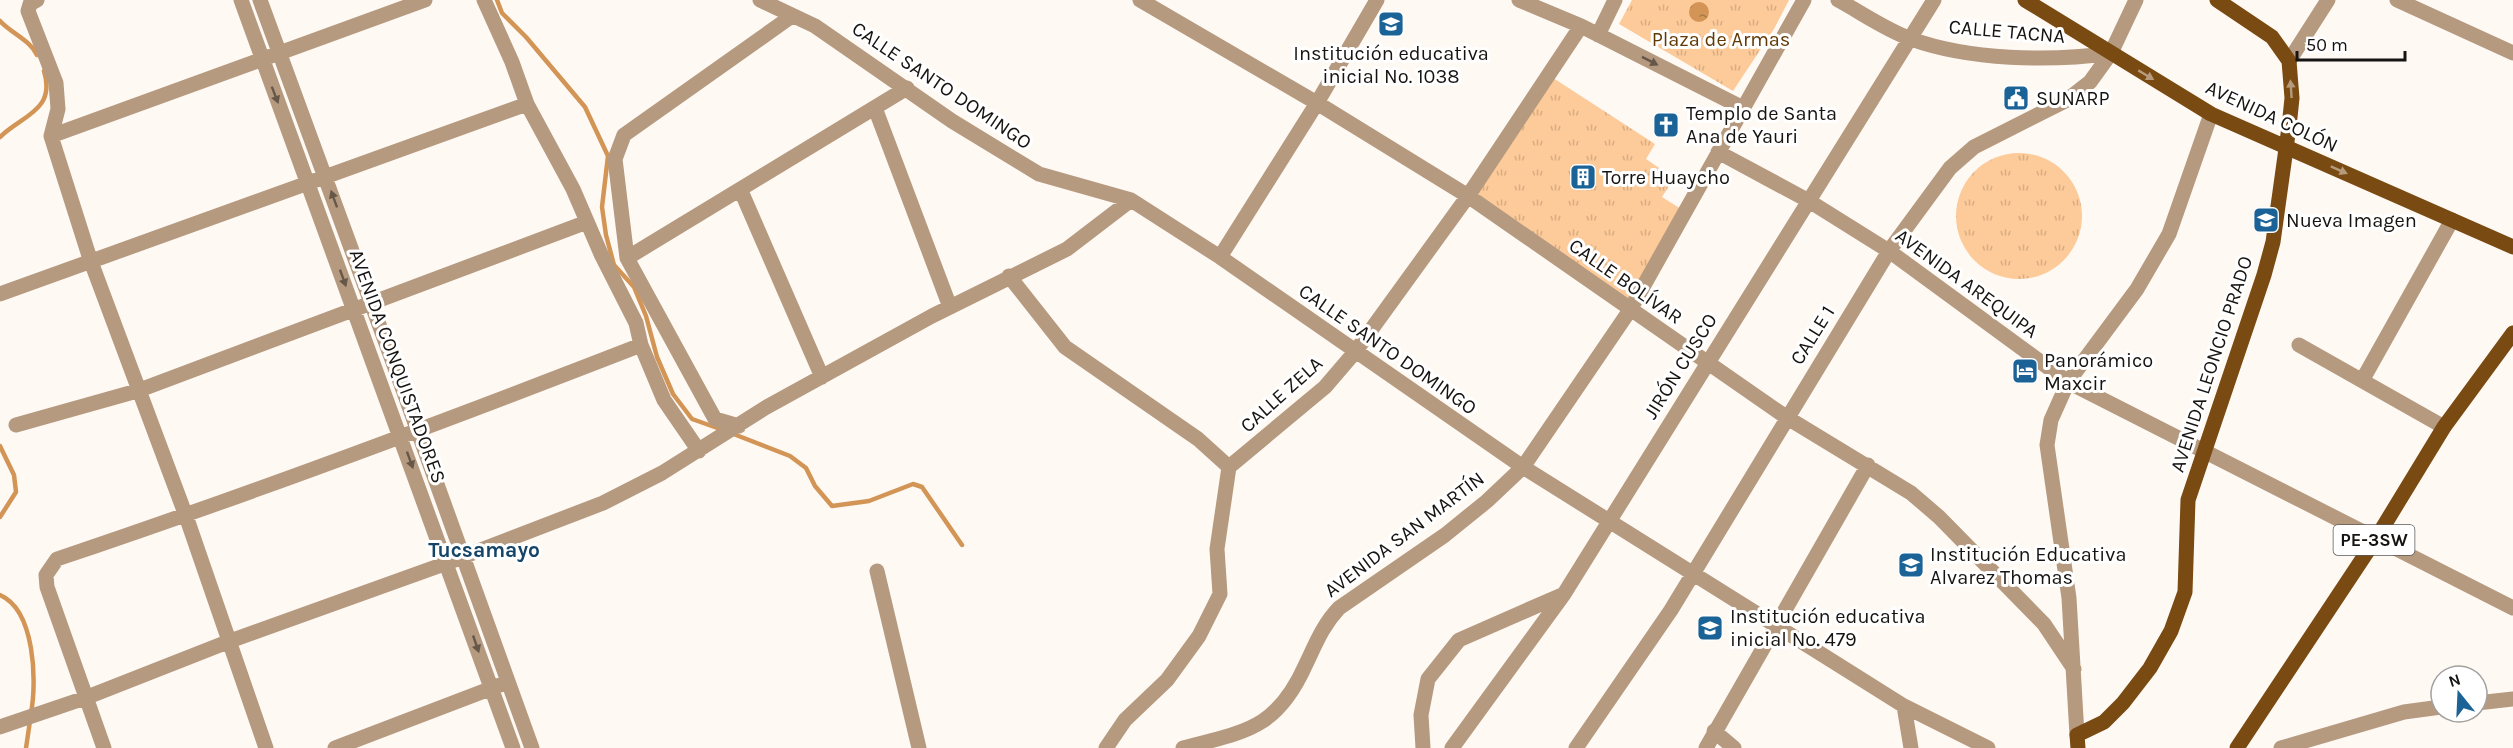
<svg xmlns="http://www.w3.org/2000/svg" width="2513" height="748" viewBox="0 0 2513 748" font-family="Karla,sans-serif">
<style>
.park{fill:url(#park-tufts)}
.water{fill:url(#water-ripples)}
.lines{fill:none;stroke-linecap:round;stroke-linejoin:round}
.stream{stroke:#d29556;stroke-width:4.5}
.minor{stroke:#b59a80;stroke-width:15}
.major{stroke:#794a11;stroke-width:15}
.oneway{fill:#665749}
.oneway2{fill:#b59b7c}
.labels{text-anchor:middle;stroke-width:6;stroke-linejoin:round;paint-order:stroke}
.shield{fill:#fff;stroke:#5c5a59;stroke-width:1.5}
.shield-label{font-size:18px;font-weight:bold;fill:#161412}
.street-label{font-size:20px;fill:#161412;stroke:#fff}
.park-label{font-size:20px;fill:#623904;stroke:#fff}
.poi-label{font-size:20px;fill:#161412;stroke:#fff;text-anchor:start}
.neighbourhood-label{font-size:21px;font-weight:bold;fill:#144468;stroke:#fff}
</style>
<defs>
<pattern id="park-tufts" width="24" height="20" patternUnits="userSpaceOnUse" patternTransform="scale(1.5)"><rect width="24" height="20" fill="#fdca99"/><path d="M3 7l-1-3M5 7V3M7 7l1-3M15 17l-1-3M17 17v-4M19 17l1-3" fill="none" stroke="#d8ad83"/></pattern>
<pattern id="water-ripples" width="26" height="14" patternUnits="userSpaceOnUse" patternTransform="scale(1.5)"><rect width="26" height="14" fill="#d29556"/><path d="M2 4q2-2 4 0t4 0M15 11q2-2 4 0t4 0" fill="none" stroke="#a97846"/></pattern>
</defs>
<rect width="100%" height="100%" fill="#fff9f4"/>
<path class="park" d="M1632,0H1789L1774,29L1733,91L1619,24Z
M1550,76L1655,144L1646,159L1674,178L1662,197L1681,209L1630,301L1474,195Z
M1956 216a63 63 0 1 1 126 0a63 63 0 1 1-126 0Z"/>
<path class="water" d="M1689 12a10 10 0 1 1 20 0a10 10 0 1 1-20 0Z"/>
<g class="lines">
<path class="stream" d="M497,0L502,13L526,37L585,107L608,156L602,207L606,235L614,265L634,287L646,316L657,357L673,394L692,419L723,430
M0,21C11,33 30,40 37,55
M0,137C23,115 56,110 44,71
M731,433L790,456L806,468L815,486L832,506L869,501L913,484L922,487L962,545
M0,446L14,475L16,492L0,517
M0,595C35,610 37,681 31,713
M26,748L30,721"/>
<path class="minor" d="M37,0L30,4L28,11L56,83L58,109L51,136L90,259L186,516L266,748
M241,0L513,748
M260,0C353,249 442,498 532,748
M484,0L512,62L527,104L573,189L601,254L636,323L641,345L664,400L699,451
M760,0L815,26L952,121L1039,174L1131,200L1220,257L1523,467L1904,706L1988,748
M1140,0L1317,103L1468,196L1786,417L1911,493L1939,517L2044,624L2074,669
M1519,0L1581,26L1743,108
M1838,0C1862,13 1886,30 1911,39C1969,60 2050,62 2111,53
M2397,0L2513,53
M1598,35L1615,0
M2289,61L2328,0
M875,108L950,307
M51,136L425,0
M1718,152L1809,201L1889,251L2068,382L2513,608
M741,191L822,377
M1220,257L1317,103L1377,0
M627,258L907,88
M1009,276L1065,347L1198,439L1229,467
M0,294L527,104
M2299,345L2444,427
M2363,379L2452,220
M16,425L137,391L587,222
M739,426L715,419L627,258L615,159L624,135L792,16
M877,571L919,748
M2477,703L2513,699
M1904,706L1911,748
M0,727L85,698L230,641L447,563L603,503L662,473L765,408L932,316L1067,249L1131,200
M1714,731L1734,748
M2077,735L2069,598L2047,445L2051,420L2068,382L2137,289L2169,234L2211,114
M104,748L47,587L46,575L57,559C254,493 448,420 641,345
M335,748L500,685
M1106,748L1125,720L1167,680L1199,636L1220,594L1217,549L1229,467L1325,387L1355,352L1468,196L1581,26
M1183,748C1247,731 1277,729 1306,664C1316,643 1323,625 1339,608L1445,535L1487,501L1523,467L1630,310L1804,0
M1423,748L1421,715L1428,679L1459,640L1564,594
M1452,748L1564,594L1934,0
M1576,748L1671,610L1889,251L1950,168L1974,147L2067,100L2090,82L2111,53L2136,0
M1706,748L1868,465
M2281,748L2404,712L2441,707"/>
<path class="major" d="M2025,0L2211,114L2513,247
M2078,748L2077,735L2104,722L2123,703L2150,668L2171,631L2185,592L2188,500L2264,275L2273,242L2289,127L2292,98L2289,61L2272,37L2217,0
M2237,748L2377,537L2444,427L2513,333"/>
</g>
<defs><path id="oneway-solid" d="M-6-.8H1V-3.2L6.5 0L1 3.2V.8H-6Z" transform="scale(1.5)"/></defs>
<g class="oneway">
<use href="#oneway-solid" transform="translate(1650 61) rotate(27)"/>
<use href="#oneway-solid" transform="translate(275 95) rotate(69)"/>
<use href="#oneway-solid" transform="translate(334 199) rotate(-110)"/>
<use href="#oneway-solid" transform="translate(343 278) rotate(70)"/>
<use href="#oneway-solid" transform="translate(410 460) rotate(70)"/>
<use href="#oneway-solid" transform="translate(476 644) rotate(71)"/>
</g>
<g class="oneway2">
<use href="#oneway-solid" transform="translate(2146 75) rotate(31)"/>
<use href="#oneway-solid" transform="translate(2291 89) rotate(-94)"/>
<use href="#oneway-solid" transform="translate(2339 170) rotate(24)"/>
</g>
<defs>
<symbol id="school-square" viewBox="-11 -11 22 22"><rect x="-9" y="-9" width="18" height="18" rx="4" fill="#1b6296" stroke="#fff"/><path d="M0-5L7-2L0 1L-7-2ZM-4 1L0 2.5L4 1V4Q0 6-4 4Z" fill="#fff"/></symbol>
<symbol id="civic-square" viewBox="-11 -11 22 22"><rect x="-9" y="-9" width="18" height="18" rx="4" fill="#1b6296" stroke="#fff"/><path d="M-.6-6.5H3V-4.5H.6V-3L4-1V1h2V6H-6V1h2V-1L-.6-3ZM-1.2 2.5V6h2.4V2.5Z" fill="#fff"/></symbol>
<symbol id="church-square" viewBox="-11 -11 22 22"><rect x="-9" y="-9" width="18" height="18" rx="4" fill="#1b6296" stroke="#fff"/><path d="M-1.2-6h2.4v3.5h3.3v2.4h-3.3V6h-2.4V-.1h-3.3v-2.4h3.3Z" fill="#fff"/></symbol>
<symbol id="building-square" viewBox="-11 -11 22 22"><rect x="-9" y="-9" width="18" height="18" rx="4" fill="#1b6296" stroke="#fff"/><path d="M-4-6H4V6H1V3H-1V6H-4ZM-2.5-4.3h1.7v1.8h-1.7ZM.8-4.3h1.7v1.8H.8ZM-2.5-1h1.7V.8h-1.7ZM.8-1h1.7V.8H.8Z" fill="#fff"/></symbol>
<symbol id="hotel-square" viewBox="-11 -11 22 22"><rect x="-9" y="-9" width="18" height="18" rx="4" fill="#1b6296" stroke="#fff"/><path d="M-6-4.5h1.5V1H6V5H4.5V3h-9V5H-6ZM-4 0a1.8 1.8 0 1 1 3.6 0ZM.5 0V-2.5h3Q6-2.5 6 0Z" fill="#fff"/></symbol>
</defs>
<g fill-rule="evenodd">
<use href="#school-square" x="1376" y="9" width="30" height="30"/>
<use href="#civic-square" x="2001" y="83" width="30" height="30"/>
<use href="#church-square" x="1651" y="110" width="30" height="30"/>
<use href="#building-square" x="1568" y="162" width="30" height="30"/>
<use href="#school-square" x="2251" y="205" width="30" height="30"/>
<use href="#hotel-square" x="2010" y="356" width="30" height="30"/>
<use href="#school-square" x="1896" y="550" width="30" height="30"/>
<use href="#school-square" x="1695" y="613" width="30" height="30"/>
</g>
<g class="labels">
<rect class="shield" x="2333.5" y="525" width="81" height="30" rx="4.5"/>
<g class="shield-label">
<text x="2374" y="546">PE-3SW</text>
</g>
<g class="street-label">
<text transform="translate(2007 31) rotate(5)" y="7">CALLE TACNA</text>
<text transform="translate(942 85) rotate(34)" y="7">CALLE SANTO DOMINGO</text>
<text transform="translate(2272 116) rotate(25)" y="7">AVENIDA COLÓN</text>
<text transform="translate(1626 281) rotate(35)" y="7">CALLE BOLÍVAR</text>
<text transform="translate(1967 283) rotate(36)" y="7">AVENIDA AREQUIPA</text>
<text transform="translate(1812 335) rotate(-58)" y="7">CALLE 1</text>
<text transform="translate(1388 349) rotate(35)" y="7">CALLE SANTO DOMINGO</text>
<text transform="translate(2211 364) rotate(-72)" y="7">AVENIDA LEONCIO PRADO</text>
<text transform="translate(398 366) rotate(70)" y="7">AVENIDA CONQUISTADORES</text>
<text transform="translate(1680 366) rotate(-58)" y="7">JIRÓN CUSCO</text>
<text transform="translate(1281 394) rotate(-42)" y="7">CALLE ZELA</text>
<text transform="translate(1404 534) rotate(-37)" y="7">AVENIDA SAN MARTÍN</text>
</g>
<g class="park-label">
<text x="1721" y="46">Plaza de Armas</text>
</g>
<g class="poi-label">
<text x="1391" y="60" text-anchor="middle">Institución educativa<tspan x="1391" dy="23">inicial No. 1038</tspan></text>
<text x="2036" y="105">SUNARP</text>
<text x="1686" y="120">Templo de Santa<tspan x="1686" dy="23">Ana de Yauri</tspan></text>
<text x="1602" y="184">Torre Huaycho</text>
<text x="2286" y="227">Nueva Imagen</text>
<text x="2044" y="367">Panorámico<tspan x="2044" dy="23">Maxcir</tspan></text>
<text x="1930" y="561">Institución Educativa<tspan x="1930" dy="23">Alvarez Thomas</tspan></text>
<text x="1730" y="623">Institución educativa<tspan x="1730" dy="23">inicial No. 479</tspan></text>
</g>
<g class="neighbourhood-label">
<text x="484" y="557">Tucsamayo</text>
</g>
</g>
<g transform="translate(2459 694) rotate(342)"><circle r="28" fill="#ffffff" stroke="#a2a1a0" stroke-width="1.5"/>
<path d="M0-4.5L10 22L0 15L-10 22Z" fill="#1b6296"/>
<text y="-9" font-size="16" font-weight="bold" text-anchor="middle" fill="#161412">N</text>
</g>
<path d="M2297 51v9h108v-9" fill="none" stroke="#161412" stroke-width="3"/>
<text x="2306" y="51" font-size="18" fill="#161412" stroke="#ffffff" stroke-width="4.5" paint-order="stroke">50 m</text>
</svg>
